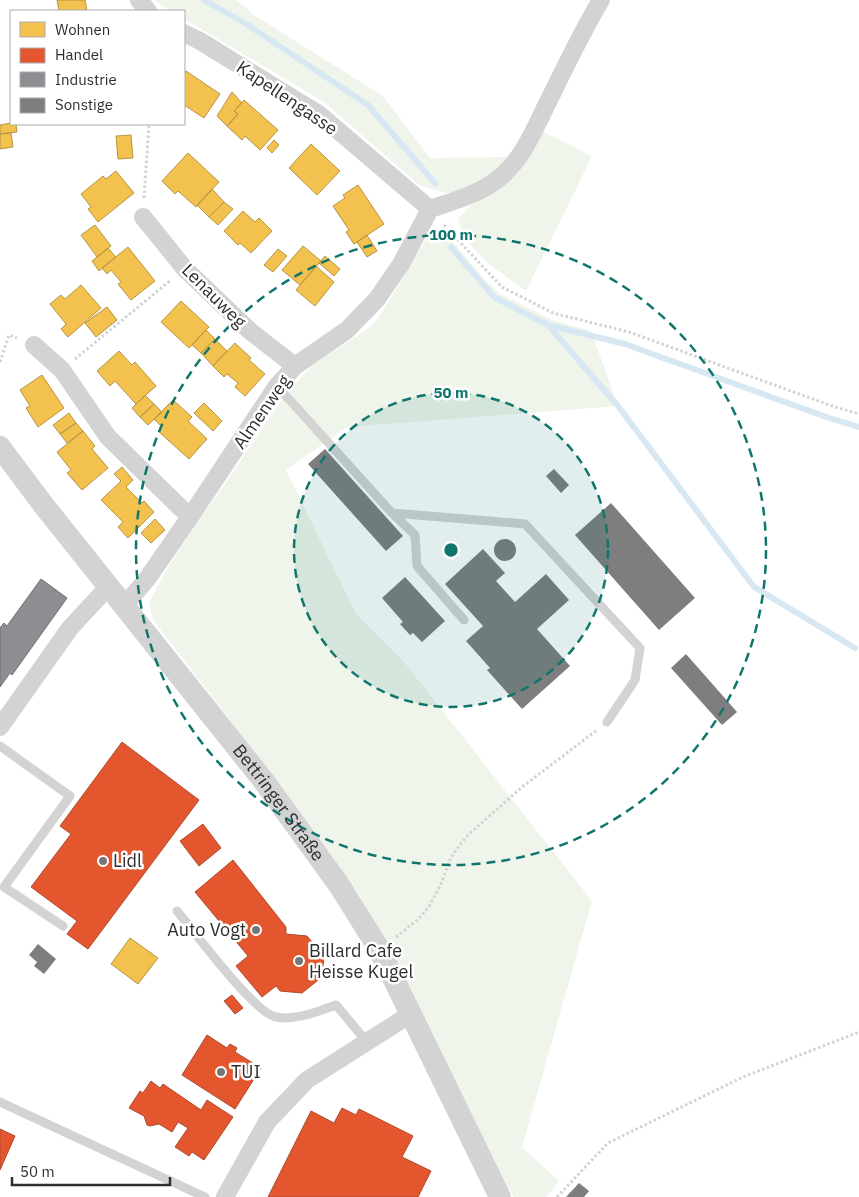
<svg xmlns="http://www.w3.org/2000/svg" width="859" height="1197" viewBox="0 0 859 1197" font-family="'IBM Plex Sans',sans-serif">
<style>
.green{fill:#f0f5eb}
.homes{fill:#f2c14e;stroke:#b79544}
.shops{fill:#e4572e;stroke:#ad4b2e}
.industry{fill:#8d8d92;stroke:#707074}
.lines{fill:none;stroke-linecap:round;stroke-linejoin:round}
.stream{stroke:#d7e8f3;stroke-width:6}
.building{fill:#7e7e7e}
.path{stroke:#d3d3d3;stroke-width:3;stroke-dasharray:2.5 2.5;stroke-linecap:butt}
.service{stroke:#d3d3d3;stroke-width:9}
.minor{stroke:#d3d3d3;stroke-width:18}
.tertiary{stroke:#d3d3d3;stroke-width:22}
.ring{fill:none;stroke:#0f766e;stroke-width:2.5;stroke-dasharray:9 6}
.poi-dot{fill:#777;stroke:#fff;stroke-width:2}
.labels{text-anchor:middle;stroke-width:5;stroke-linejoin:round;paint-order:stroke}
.street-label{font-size:18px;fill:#2e2e2e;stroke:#fff}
.poi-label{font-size:18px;fill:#2e2e2e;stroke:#fff;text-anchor:start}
.centre{fill:#0f766e;stroke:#fff;stroke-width:2.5}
.ring-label{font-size:15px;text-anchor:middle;font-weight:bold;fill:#0f766e;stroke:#fff;stroke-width:5;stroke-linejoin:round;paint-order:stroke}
</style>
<rect width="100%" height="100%" fill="#fff"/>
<path class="green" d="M154,0H236L254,15L383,96L430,158L510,157L502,167L468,191L446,193L419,185L324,102L184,19V11H170Z
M542,131L592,156L526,291L487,263L464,238L458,219L470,206L513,178L527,159Z
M443,230L484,279L499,293L552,320L591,331L618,406L347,427L286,470L356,614L404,662L592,901L522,1147L559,1181L546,1197H514L485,1149L418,1005L359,895L256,754L153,620L149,603C170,559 203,516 231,475C254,442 278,400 307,371C326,351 358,341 377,319C391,303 422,237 435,231C437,230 440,230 443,230Z"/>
<path class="homes" d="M57,0H85L87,11H59Z
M186,71L220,94L204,118L184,105V75Z
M232,92L242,103L234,111L238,114L227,126L217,116Z
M244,100L278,130L260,150L245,136L242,140L227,126L238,114L234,111Z
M11,123L16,124L17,132L0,134V125Z
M11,133L13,147L0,149V134Z
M131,135L133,158L118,159L116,136Z
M274,140L279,145L272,153L267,148Z
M311,144L340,171L317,195L289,168Z
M188,153L219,182L196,207L178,191L175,194L162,181Z
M116,171L134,193L98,222L88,209L91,207L81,194L103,176L106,179Z
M358,185L384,224L354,244L346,232L349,230L333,206L345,198L343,195Z
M212,189L224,202L209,217L197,205Z
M224,202L233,209L218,225L209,217Z
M243,211L255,222L259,218L272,231L251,253L240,243L238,245L224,231Z
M95,225L111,246L97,257L81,235Z
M367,235L377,251L367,257L357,242Z
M303,246L321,261L300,285L282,270Z
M128,247L155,281L131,300L118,284L121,282L111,270L107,274L102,268Z
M108,248L116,257L99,271L92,261Z
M278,249L287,256L273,272L264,265Z
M325,256L340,269L334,276L319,263Z
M316,266L334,282L315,306L296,290Z
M81,285L101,308L68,337L61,329L66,324L50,304L61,295L65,299Z
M181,301L209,327L189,348L161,322Z
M107,307L117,320L96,337L85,323Z
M206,330L215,339L201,353L192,345Z
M215,339L227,351L213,366L201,353Z
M235,343L251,358L249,360L265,374L245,396L235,387L238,383L227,374L224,377L213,366Z
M119,351L132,365L135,362L156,386L136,404L115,381L110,386L97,371Z
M42,375L64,408L38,427L26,408L30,406L20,390Z
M145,395L154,404L140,417L132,408Z
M173,400L192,417L188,421L207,439L189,459L158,431L162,427L154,419Z
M204,403L222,421L213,431L194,413Z
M154,404L162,412L148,425L140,417Z
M69,413L76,423L60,434L53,425Z
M76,423L83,431L67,443L60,434Z
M83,431L95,446L92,449L108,468L82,490L67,473L71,470L57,452Z
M122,467L133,480L126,487L142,503L144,501L154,512L128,538L118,527L123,522L101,500L121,481L114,474Z
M155,519L165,530L151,543L141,533Z
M130,938L158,958L138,984L111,964Z"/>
<path class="shops" d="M122,742L199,800L88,949L67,934L77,921L31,887L71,834L60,826Z
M203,824L221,848L199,866L180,841Z
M233,860L286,927V934L307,936L324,956L322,977L302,993L280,991L276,986L262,997L236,966L248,956L195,892Z
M232,995L243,1008L235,1014L224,1001Z
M207,1035L227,1048L230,1044L237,1048L235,1052L261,1068L235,1109L182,1075Z
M151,1081L160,1088L163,1084L201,1110L207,1100L233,1117L204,1160L192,1152L189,1156L175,1147L188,1128L178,1122L172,1132L159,1124L150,1126L147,1125L144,1116L129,1108L140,1091L143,1093Z
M342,1108L356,1115L359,1109L413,1136L402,1157L431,1171L418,1197H268L311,1111L334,1123Z
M0,1129L15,1136L0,1170Z"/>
<path class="industry" d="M41,579L67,598L12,675L10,673L0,687V628L4,623L7,626Z"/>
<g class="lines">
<path class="stream" d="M204,0L248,25L368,105L435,183
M451,247L494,297L548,325L625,344L829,418L859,427
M548,325L618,406L754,587L855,648"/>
</g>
<path class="building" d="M325,449L403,536L386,551L308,464Z
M554,469L569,485L561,493L546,476Z
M611,503L695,598L659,630L575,535Z
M494 550a11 11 0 1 1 22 0a11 11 0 1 1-22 0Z
M483,549L505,573L496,581L515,602L546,574L569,600L537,629L570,666L522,709L487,670L490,668L466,641L483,626L445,584Z
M405,577L445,621L422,642L413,633L410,635L400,624L403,622L382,598Z
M686,654L737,712L722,725L671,668Z
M38,944L56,959L44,974L34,966L37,962L29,955Z
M579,1183L589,1191L584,1197H566Z"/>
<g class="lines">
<path class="path" d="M144,198L149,124
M444,225L502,287L553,313L629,332L832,406L859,414
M75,359L171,280
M0,362L9,335L17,338
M396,937L416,921L429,907L441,884L451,857L466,837L522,787L597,730
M557,1197L608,1143L743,1077L859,1032"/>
<path class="service" d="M277,386L392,513L525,524L640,648L635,680L607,722
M392,513L415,535L417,566L464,620
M0,746L70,796L4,887L63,926
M177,911C195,932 253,1012 276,1017C296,1021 318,1011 336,1005L367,1042
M0,1102L205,1197"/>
<path class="minor" d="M139,0L148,11
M184,33L200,41L320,115L430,209
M430,209C457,200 484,193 505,173C526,153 537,123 550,98C566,65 582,32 601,0
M143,217L185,269L250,331L295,366
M34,345L62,370L108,437L190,517
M124,606L147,579L190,517L277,386L295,366L347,330L377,299L401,264L430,209
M0,727L70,628L109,586
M225,1197L267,1122L307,1080L411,1014"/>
<path class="tertiary" id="s1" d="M0,447L45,507L263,780L339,885L379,949L500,1197"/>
</g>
<circle cx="451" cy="550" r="157" fill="#0f766e" fill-opacity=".12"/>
<g class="ring">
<circle cx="451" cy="550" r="157"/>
<circle cx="451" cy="550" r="315"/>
</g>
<g class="poi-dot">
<circle cx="103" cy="861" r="5"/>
<circle cx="256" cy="930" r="5"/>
<circle cx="299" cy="961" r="5"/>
<circle cx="221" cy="1072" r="5"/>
</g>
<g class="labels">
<g class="street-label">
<text transform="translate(287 98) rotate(34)" y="6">Kapellengasse</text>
<text transform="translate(214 296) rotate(45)" y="6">Lenauweg</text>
<text transform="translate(262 412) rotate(-55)" y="6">Almenweg</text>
<text dy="6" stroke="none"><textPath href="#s1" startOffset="452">Bettringer Straße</textPath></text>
</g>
<g class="poi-label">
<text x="113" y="867">Lidl</text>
<text x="246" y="936" text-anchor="end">Auto Vogt</text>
<text x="309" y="957">Billard Cafe<tspan x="309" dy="21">Heisse Kugel</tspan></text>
<text x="231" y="1078">TUI</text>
</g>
</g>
<circle cx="451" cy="550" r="8" class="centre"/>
<g class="ring-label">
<text x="451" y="240">100 m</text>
<text x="451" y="398">50 m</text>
</g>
<rect x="10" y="10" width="175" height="115" fill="#ffffff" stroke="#ababab"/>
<rect x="20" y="22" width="25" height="15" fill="#f2c14e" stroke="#ababab"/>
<text x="55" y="35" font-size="15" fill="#2e2e2e">Wohnen</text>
<rect x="20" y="48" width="25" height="15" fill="#e4572e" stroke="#ababab"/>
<text x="55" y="60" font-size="15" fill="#2e2e2e">Handel</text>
<rect x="20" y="72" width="25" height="15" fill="#8d8d92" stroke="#ababab"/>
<text x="55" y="85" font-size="15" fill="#2e2e2e">Industrie</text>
<rect x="20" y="98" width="25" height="15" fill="#7e7e7e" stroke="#ababab"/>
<text x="55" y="110" font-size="15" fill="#2e2e2e">Sonstige</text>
<path d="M12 1177v8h158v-8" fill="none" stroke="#2e2e2e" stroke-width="2.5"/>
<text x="20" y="1177" font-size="15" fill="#2e2e2e" stroke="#ffffff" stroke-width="4" paint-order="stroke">50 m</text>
</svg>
